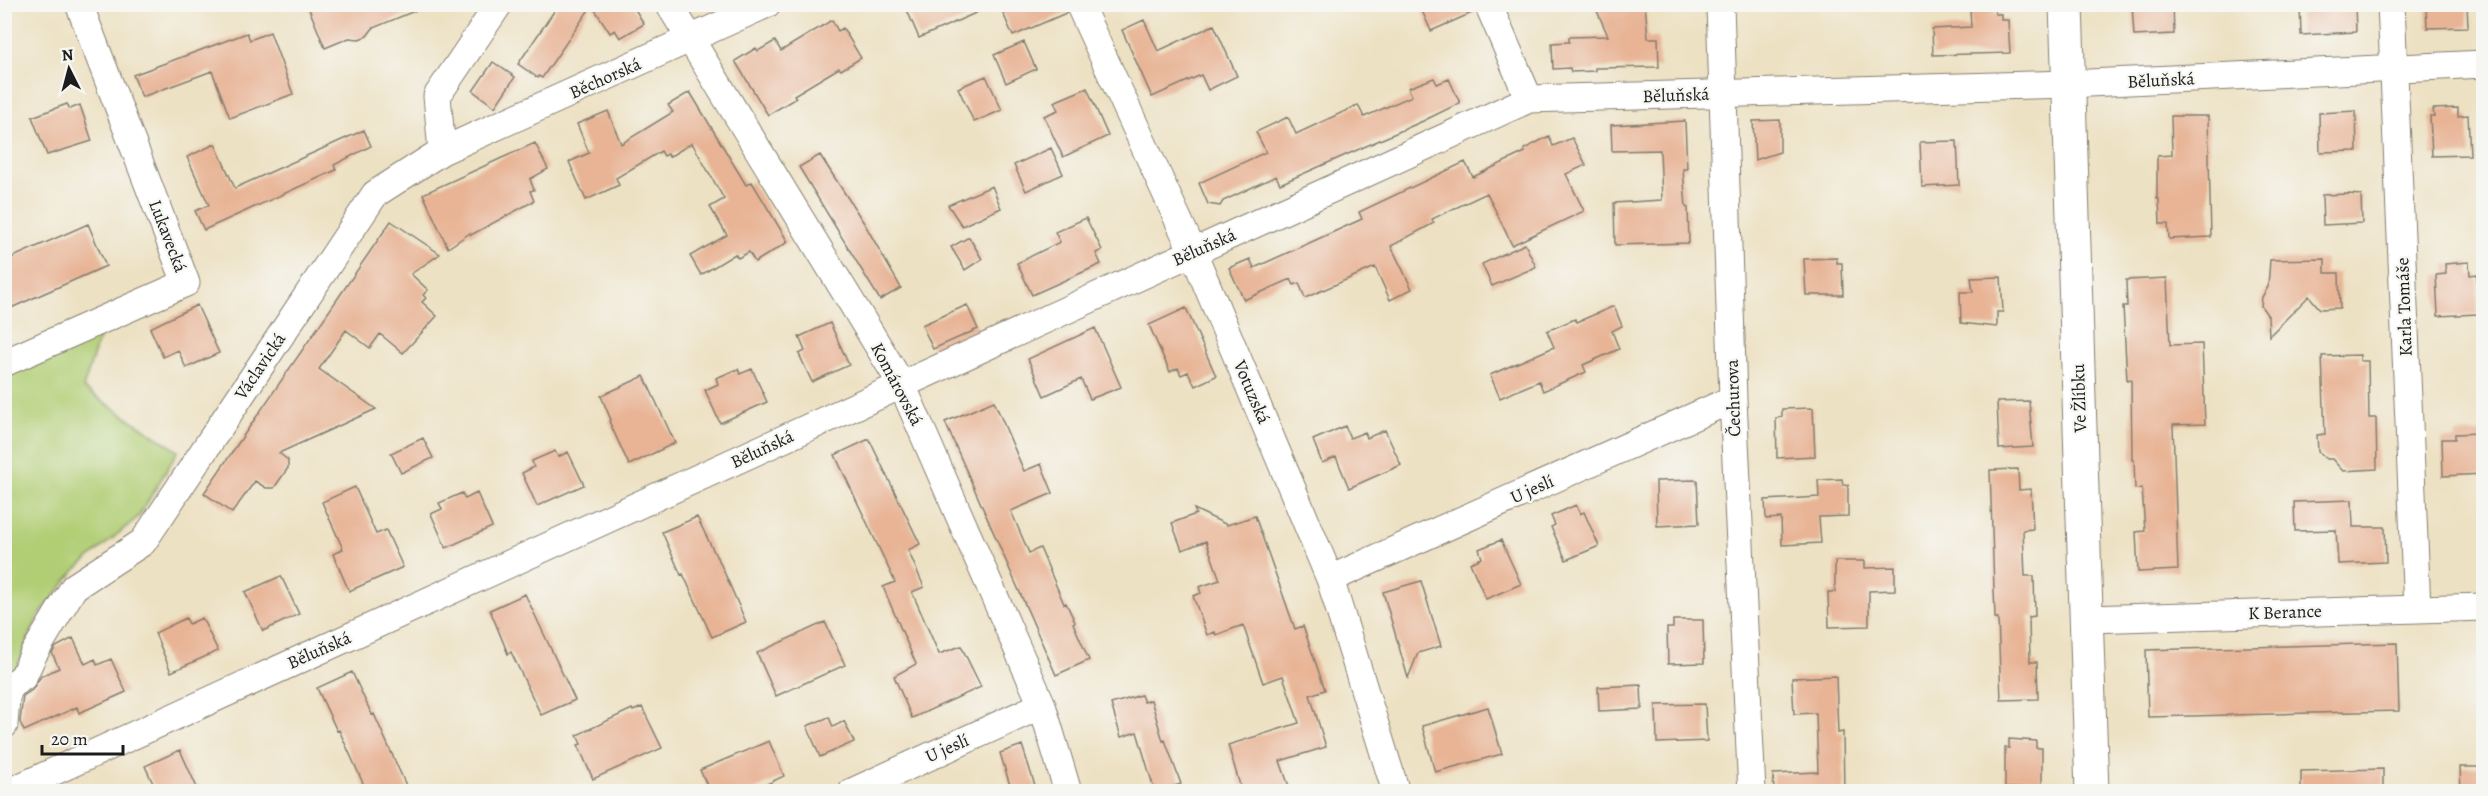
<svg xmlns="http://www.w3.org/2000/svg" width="2488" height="796" viewBox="0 0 2488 796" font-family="Alegreya,serif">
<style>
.green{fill:#b1ce75;stroke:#667548;stroke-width:1.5}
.building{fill:#e8b495}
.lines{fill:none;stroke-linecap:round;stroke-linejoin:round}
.minor-casing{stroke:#847e70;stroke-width:29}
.tertiary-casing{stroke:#847e70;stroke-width:35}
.minor{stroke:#fff;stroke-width:27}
.tertiary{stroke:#fff;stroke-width:33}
.labels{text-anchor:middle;stroke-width:4.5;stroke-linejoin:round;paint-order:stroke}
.street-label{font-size:18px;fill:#1c1c1c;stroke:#f6f6f2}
</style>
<rect width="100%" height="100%" fill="#f6f6f2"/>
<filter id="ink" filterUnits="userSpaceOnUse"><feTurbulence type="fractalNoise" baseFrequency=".0167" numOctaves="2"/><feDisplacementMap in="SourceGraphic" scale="12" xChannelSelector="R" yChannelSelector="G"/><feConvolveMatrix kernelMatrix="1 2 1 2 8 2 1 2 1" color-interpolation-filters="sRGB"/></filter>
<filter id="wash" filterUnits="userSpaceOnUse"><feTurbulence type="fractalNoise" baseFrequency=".008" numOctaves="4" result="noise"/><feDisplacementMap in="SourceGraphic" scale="24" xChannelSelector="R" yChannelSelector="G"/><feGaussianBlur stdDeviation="1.35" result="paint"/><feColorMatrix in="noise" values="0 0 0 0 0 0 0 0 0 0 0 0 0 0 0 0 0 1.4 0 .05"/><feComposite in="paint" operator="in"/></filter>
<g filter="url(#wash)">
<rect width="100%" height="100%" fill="#ede1c3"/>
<path class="green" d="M101,332L83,388L178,451L139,516L75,570L38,617L5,696V374Z"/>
<g id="blocks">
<path class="building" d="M307,4H429V5L373,28L367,36L359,39L349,38L325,48Z
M559,4H632L644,24L620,38L615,30L610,33L592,5L542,78L539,76L538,78L518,64Z
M919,4H996L919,38L907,10Z
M999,4H1064L1066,13L1013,36Z
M1419,4H1473L1474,12L1431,31Z
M1594,4H1645L1648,38H1658L1659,67L1595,68V71L1571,72L1570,68L1553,69L1552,43L1569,42V37L1608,36Z
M2132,4H2173L2174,34L2134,36Z
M2300,4H2355L2356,32L2301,35Z
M2426,4H2467L2468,27L2427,28Z
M1994,8L1995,14H2001V20H2008L2010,53L1933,55L1932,29L1971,27L1970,9Z
M832,20L838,31L843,28L861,58L841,70L839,68L794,95L796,98L768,115L735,61L756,48L758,51L775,41L781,51Z
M1144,20L1158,51L1214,25L1237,76L1208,90L1201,75L1152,97L1122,30Z
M270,32L293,94L230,118L212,71L142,97L133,75L247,33L250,40Z
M1024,42L1036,69L1006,83L994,55Z
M493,62L515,77L495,107L473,91Z
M986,76L1002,110L974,122L958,88Z
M1434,78L1437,84L1449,79L1460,103L1423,121L1280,184L1276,176L1223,201L1220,206L1208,204L1199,183L1266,152L1256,132L1288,117L1296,134L1358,105L1364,117L1412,96L1408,88Z
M1087,88L1108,136L1063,157L1044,116L1058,110L1054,102Z
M690,92L746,185L752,182L788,242L755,262L749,252L738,258L735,254L701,275L690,256L727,235L710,207L724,199L692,143L669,157L668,154L664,156L661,151L616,178L619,185L586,200L569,162L589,153L577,124L608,111L621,144L673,112L668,105Z
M67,104L70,109L80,105L92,141L47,155L32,117Z
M2458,108V116L2468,115L2470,155L2432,156L2430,116H2434L2433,109Z
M2356,111L2357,151L2320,152L2319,113Z
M2171,116H2208L2211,237L2169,239L2168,224H2160L2159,199H2157V156L2172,155Z
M1780,120V152L1755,160L1753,121Z
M1685,121L1687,169H1683L1686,207L1688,208L1689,243L1615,245L1614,203L1662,200L1660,150L1612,151L1611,125Z
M364,130L371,146L334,165L336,170L204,230L195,211L209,205L187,157L215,144L235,188Z
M1549,136L1553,146L1572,138L1586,165L1566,174L1584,211L1512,245L1487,193L1432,219L1434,223L1391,246L1412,289L1390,300L1375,267L1305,298L1299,283L1294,285L1291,279L1244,300L1229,268L1250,259L1254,268L1362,219L1359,212L1465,162L1473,177L1525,152L1524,149Z
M1957,141L1959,185L1922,187L1920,142Z
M535,143L548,169L530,179L534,190L530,191L534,201L471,235L470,233L448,248L423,194Z
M1051,148L1063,174L1026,191L1014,165Z
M820,155L864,223L901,288L880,300L799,167Z
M992,186L1001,208L962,226L948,205Z
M2348,194L2361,195L2362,223L2323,225L2322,195Z
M1086,218L1102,250L1096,253L1101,264L1032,295L1017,263L1060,242L1055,232Z
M391,221L440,254L411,274L428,290L423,295L426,298L422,302L437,316L403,353L380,334L370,348L346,330L319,369L376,409L279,453L288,460V468L274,488H266L255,481L232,513L204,493Z
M88,224L106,266L4,311V261Z
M969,237L982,259L965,270L951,247Z
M1525,244L1536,267L1492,286L1482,264Z
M1837,258V263H1842L1843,295H1806L1804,259Z
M2325,259V273H2339L2340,308L2320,309L2309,296L2269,336L2268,316L2261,306L2262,297L2268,287L2270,260Z
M2469,262L2470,275L2477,274L2478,314L2438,316L2436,275L2446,274L2445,264Z
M2001,277L2003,312H1997V327L1961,323L1960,292H1973L1971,278Z
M2167,278L2170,345L2202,344L2205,424L2173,425L2178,570L2138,572L2136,532L2145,531L2142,488L2135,489L2134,460H2132L2131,379L2127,380L2123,306H2127L2126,280Z
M197,305L219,353L186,368L178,350L163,357L150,328Z
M967,305L978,329L933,349L922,325Z
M1614,306L1622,326L1612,331L1619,349L1583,365L1586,372L1543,391L1539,381L1500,398L1490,375L1554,347L1547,331L1575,319L1577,322Z
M1186,308L1216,376L1195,386L1188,372L1181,375L1178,368L1170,372L1149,325Z
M830,323L849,365L812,382L799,354L805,351L799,337Z
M1095,328L1121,387L1090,399L1081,379L1044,396L1028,359Z
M2360,355V361H2368L2369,418H2376L2377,469L2343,471L2332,459H2327L2318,451L2317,435L2325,434L2322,356Z
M738,369L740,374L752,369L767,402L720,423L705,390L718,384L716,378Z
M644,376L675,443L629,465L609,421L611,420L601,396Z
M994,401L1024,471L1041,464L1053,493L1011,511L1029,553L1040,548L1064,604L1066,603L1075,622L1073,623L1089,660L1056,675L945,422Z
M2029,401L2033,447L1999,449L1997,402Z
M1813,408L1815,456L1777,458L1776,418L1782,417V409Z
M1345,426L1350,438L1365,432L1367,438L1385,430L1401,465L1349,488L1336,457L1322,463L1313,440Z
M2482,433L2484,474L2443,476L2442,439H2455V434Z
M423,438L433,458L401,473L391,453Z
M869,439L920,544L908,550L924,587L912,592L939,654L961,646L981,687L912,718L894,676L916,664L883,587L895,582L835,455Z
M555,451L558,457L568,452L584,485L537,506L522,473L534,467L532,461Z
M2018,469L2019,490L2031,489L2033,529L2023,530L2025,576H2034L2035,616L2029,617L2030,662H2037L2038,699L2001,700L1998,618H1995L1990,470Z
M1842,479L1843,485H1848V516L1819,517L1821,543L1782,545L1781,518L1766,519L1765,500L1819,497L1818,480Z
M1697,480L1699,524L1657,526L1656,481Z
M355,487L376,534L386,530L403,567L349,591L333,554L343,549L322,502Z
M462,493L465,499L477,493L492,527L446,548L431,514L442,509L439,503Z
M2352,500L2353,527H2385L2386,562L2338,564L2336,530L2295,531L2294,502Z
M1576,505L1580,514L1584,512L1599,546L1566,560L1551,527L1555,525L1551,516Z
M1194,509L1227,525L1255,516L1295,629L1303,626L1325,690L1310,695L1326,747L1280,761L1291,792H1242L1228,745L1299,723L1283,676L1263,683L1243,625L1216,635L1215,632L1207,635L1193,596L1201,593L1199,587L1220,580L1206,541L1182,550L1172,523L1196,514Z
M697,517L717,558H718L746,622L712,637L683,574L681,575L662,532Z
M1501,540L1521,584L1486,599L1470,563L1482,558L1479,549Z
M1835,561H1865V568L1895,567V590L1869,591V626L1829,627L1828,592H1835Z
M281,576L299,614L263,631L245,592Z
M1421,581L1441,646L1418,653L1408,678L1383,592Z
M525,594L575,700L541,715L511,652L508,654L490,610Z
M186,618L189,624L202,618L218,651L171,672L155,633Z
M1673,620H1703L1704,663L1668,664L1667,628H1673Z
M825,622L845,665L776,696L757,653Z
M73,638L85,664L95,659L97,665L111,659L126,692L79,713L77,707L24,731L20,722L23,696L32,690L41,676L59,668L52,653L56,647Z
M2397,643L2399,711L2148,717L2146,650Z
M352,672L372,715L374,714L409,792H367L339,730L337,731L317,688Z
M1836,676L1838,733L1843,732L1844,792H1774L1773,774L1818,772L1816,713L1794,714L1792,678Z
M1641,685L1642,709L1599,711L1598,687Z
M1141,695L1144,702L1151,700L1163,741L1165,740L1181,784L1155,792L1137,732L1121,737L1111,704Z
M1705,704L1707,741L1657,743L1656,705Z
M642,707L662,748L593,779L578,745L581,744L577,735L632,709L633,711Z
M1488,707L1502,754L1435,772L1422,726Z
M829,717L833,727L844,721L854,742L820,757L807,726Z
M2009,739L2036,741V748H2042V789L2005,788V748H2009Z
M769,741L784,776L750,792H710L700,770Z
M1022,745L1037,792H1012L1000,753Z
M180,750L199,792H157L145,766Z
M2460,767H2484V792H2461Z
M2383,769V792H2301V771Z"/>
</g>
</g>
<g filter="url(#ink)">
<use href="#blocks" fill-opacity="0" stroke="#847e70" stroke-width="1.5"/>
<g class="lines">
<defs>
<path id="minor" d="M669,4L902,385L1042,705L1068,792
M1079,4L1193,252L1330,579L1396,792
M1488,4L1529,99
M1720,4L1733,399L1752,792
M2391,4L2417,609
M442,151L767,4
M4,363L186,283L79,4
M1330,579L1733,399
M2087,619L2484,607
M4,725L6,698L10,686L23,677L33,655L74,587L143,542L375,194L442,151L437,96L499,4
M9,792L1529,99L2068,84L2484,64
M852,792L1042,705"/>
<path id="tertiary" d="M2066,4L2092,792"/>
</defs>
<use href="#minor" class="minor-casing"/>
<use href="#tertiary" class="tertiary-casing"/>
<use href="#minor" class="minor"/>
<use href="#tertiary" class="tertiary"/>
</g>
</g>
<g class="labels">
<g class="street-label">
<text transform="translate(605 78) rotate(-24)" y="6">Běchorská</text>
<text transform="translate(2161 80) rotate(-3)" y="6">Běluňská</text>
<text transform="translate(1676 95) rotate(-2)" y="6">Běluňská</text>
<text transform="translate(168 236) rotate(69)" y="6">Lukavecká</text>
<text transform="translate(1204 247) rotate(-24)" y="6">Běluňská</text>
<text transform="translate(2404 307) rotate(-92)" y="6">Karla Tomáše</text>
<text transform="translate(260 366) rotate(-56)" y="6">Václavická</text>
<text transform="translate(897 384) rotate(62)" y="6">Komárovská</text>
<text transform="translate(1252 392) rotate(67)" y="6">Votuzská</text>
<text transform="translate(1733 398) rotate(-92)" y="6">Čechurova</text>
<text transform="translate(2079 398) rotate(-92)" y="6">Ve Žlíbku</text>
<text transform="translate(762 449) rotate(-25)" y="6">Běluňská</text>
<text transform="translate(1532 489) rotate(-24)" y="6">U jeslí</text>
<text transform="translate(2285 612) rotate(-2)" y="6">K Berance</text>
<text transform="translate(319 650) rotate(-24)" y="6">Běluňská</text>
<text transform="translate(947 748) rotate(-24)" y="6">U jeslí</text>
</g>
</g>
<rect width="2488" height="796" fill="none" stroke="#f6f6f2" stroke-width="24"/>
<g transform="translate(69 69) rotate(354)" stroke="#f6f6f2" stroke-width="4.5" paint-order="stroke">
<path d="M0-4.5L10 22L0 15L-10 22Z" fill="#1c1c1c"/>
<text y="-9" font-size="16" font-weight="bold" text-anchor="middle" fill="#1c1c1c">N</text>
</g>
<path d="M42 745v9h81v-9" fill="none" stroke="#1c1c1c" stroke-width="3"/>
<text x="51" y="745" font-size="18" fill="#1c1c1c" stroke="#f6f6f2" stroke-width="4.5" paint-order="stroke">20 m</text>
</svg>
